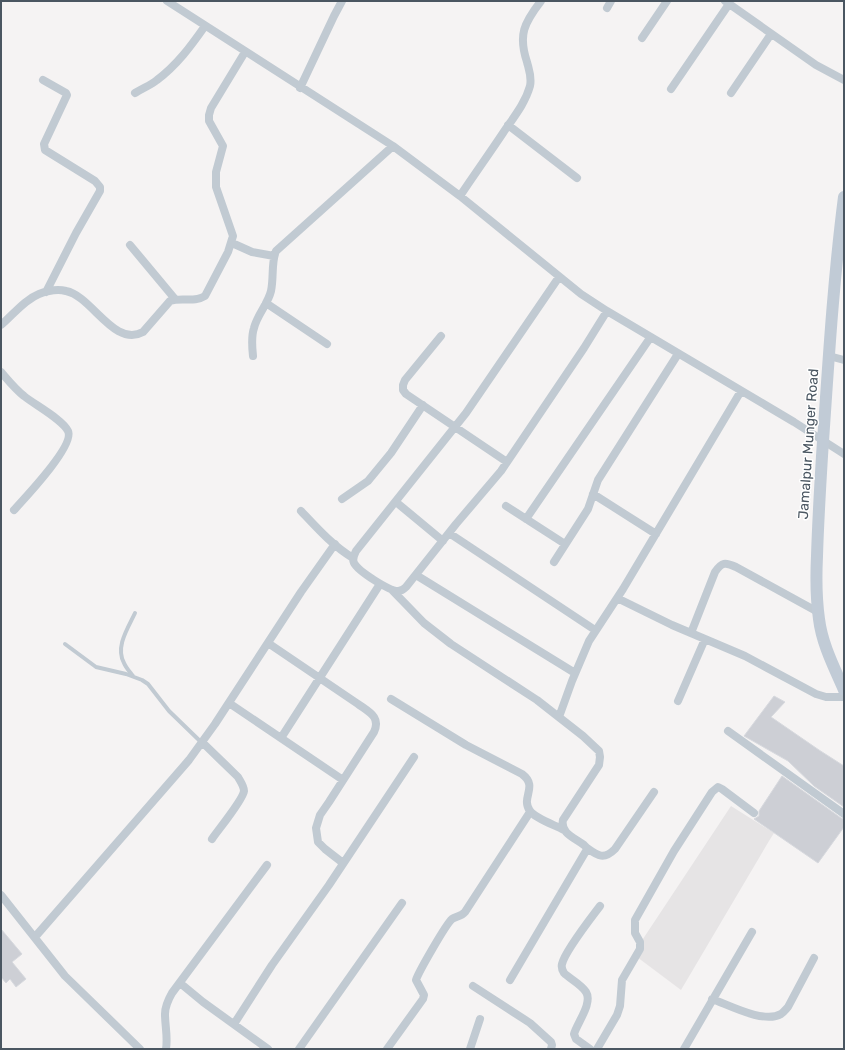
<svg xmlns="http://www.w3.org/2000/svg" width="845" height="1050" viewBox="0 0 845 1050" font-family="Rubik,sans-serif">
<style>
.education{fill:#e6e4e5}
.building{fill:#cdcfd5;stroke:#d7d9de}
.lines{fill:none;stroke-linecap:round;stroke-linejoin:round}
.lane{stroke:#c1cad2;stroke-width:4}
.street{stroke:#c1cad2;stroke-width:8}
.secondary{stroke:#c1cbd6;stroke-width:12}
.labels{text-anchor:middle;stroke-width:3;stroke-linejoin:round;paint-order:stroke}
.street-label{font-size:14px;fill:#4a5661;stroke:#fff}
</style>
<rect width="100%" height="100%" fill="#f5f3f3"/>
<path class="education" d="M731,806L774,833L769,841L681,990L633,954Z"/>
<path class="building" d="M774,696L785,702L771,717L819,750L844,766V807L814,786L788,761L744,736Z
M782,776L841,818L844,819V827L818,863L754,819L759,816V811Z
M1,929L22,954L12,962L26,979L16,987L10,979L6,983L1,977Z"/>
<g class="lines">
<path class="lane" d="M65,644L96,667L126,674L142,680L148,684L169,711L201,742
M133,676C130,672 126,668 124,663C115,647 128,628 135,613"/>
<path class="street" d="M167,1L393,146L460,196L581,294L607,311L794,422L844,454
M725,1L816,65L844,80
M607,8L611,1
M642,38L667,1
M43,80L66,93L67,95L44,144L45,150L95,181L100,187V191L76,233L46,292
M300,88L334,16L342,1
M671,89L729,4
M135,93C143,88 151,85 157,80C177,65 191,46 205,26
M731,93L771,34
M508,125L577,178
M460,196C474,175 489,154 503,133C513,118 525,104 530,86C532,77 529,70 527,62C518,35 524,23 541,1
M232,243L252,252L274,256
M130,245L175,299
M559,277L466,413L356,551C354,555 352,559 354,563C358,571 389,591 398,591C402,591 404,589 406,587L456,524L501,471L584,348L607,311
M266,303L327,344
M1,325C13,315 24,300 39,294C47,291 58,289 66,291C92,296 114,348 143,332L170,301C182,297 194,303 205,296L228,252L233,236L216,187V172L223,146L209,121V115L211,108L245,52
M441,336L405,380L403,385V390L406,394L507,462
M253,356C252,347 251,337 254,328C257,315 268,304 271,291C274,277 271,263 276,251L393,146
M829,356L844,360
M1,372C8,380 15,389 24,396C35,405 62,419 68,431C75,445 25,498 14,510
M593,494L656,534
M342,499L368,481L391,453L423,405
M396,502L443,541
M506,506L565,544
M301,511C317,528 333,546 353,558
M526,519L650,338
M449,533L595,630
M554,562L588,509L598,480L678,354
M416,575L575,673
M392,590L424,623L451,644L537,700L583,736L599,751L600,757L599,765L563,820C560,833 575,838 584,845L587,848L586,851L510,980
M617,598L672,625L745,656L816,694L826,697H844
M691,633L715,572C722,562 725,562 736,567L818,612
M268,643L358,704C369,712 381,717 374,732L329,802L320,815L316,828L318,842L325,849L343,863
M391,699L466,745L522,774C539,787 520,797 530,811C536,819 555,825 564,830
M678,701L705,639
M229,703L343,780
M559,717L572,681L589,641L623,589L741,391
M728,731L844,814
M281,738L380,584
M202,742L238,777C240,781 244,786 244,791C243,800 218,830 212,839
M587,848C598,856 604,860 615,849L654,792
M1,895L65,976L140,1049
M35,937L189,760L215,724L301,592L335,544
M180,983L203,1002L268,1049
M473,986L530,1023L551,1042L552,1045L551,1049
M712,999C729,1005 764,1024 781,1014C784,1012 786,1009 788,1007L814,958
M234,1024L272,965L329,885L414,757
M166,1049C168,1036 165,1027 165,1014C165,1007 168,1000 172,993L267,865
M299,1049L402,903
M387,1049L423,999L424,995L416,980C418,973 446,924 452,919C456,916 461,917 465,912L530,812
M470,1049L480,1019
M590,1049L576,1039L574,1034C577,1023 593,1003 586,992C581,984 570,979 564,973C562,970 561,968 562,964C565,951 591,918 600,906
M597,1049L617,1015L620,1006L622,980L640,949V942L635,933V920L674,851L712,792L718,787L722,789L754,813
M684,1049L752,932"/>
<path class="secondary" d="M844,197C833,282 828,369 822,456C820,489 818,522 817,556C816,577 816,598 819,619C822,644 834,667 844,690"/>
</g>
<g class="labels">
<g class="street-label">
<text transform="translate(808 444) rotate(-86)" y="5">Jamalpur Munger Road</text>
</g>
</g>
<rect width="845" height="1050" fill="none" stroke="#4a5661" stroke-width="4"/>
</svg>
